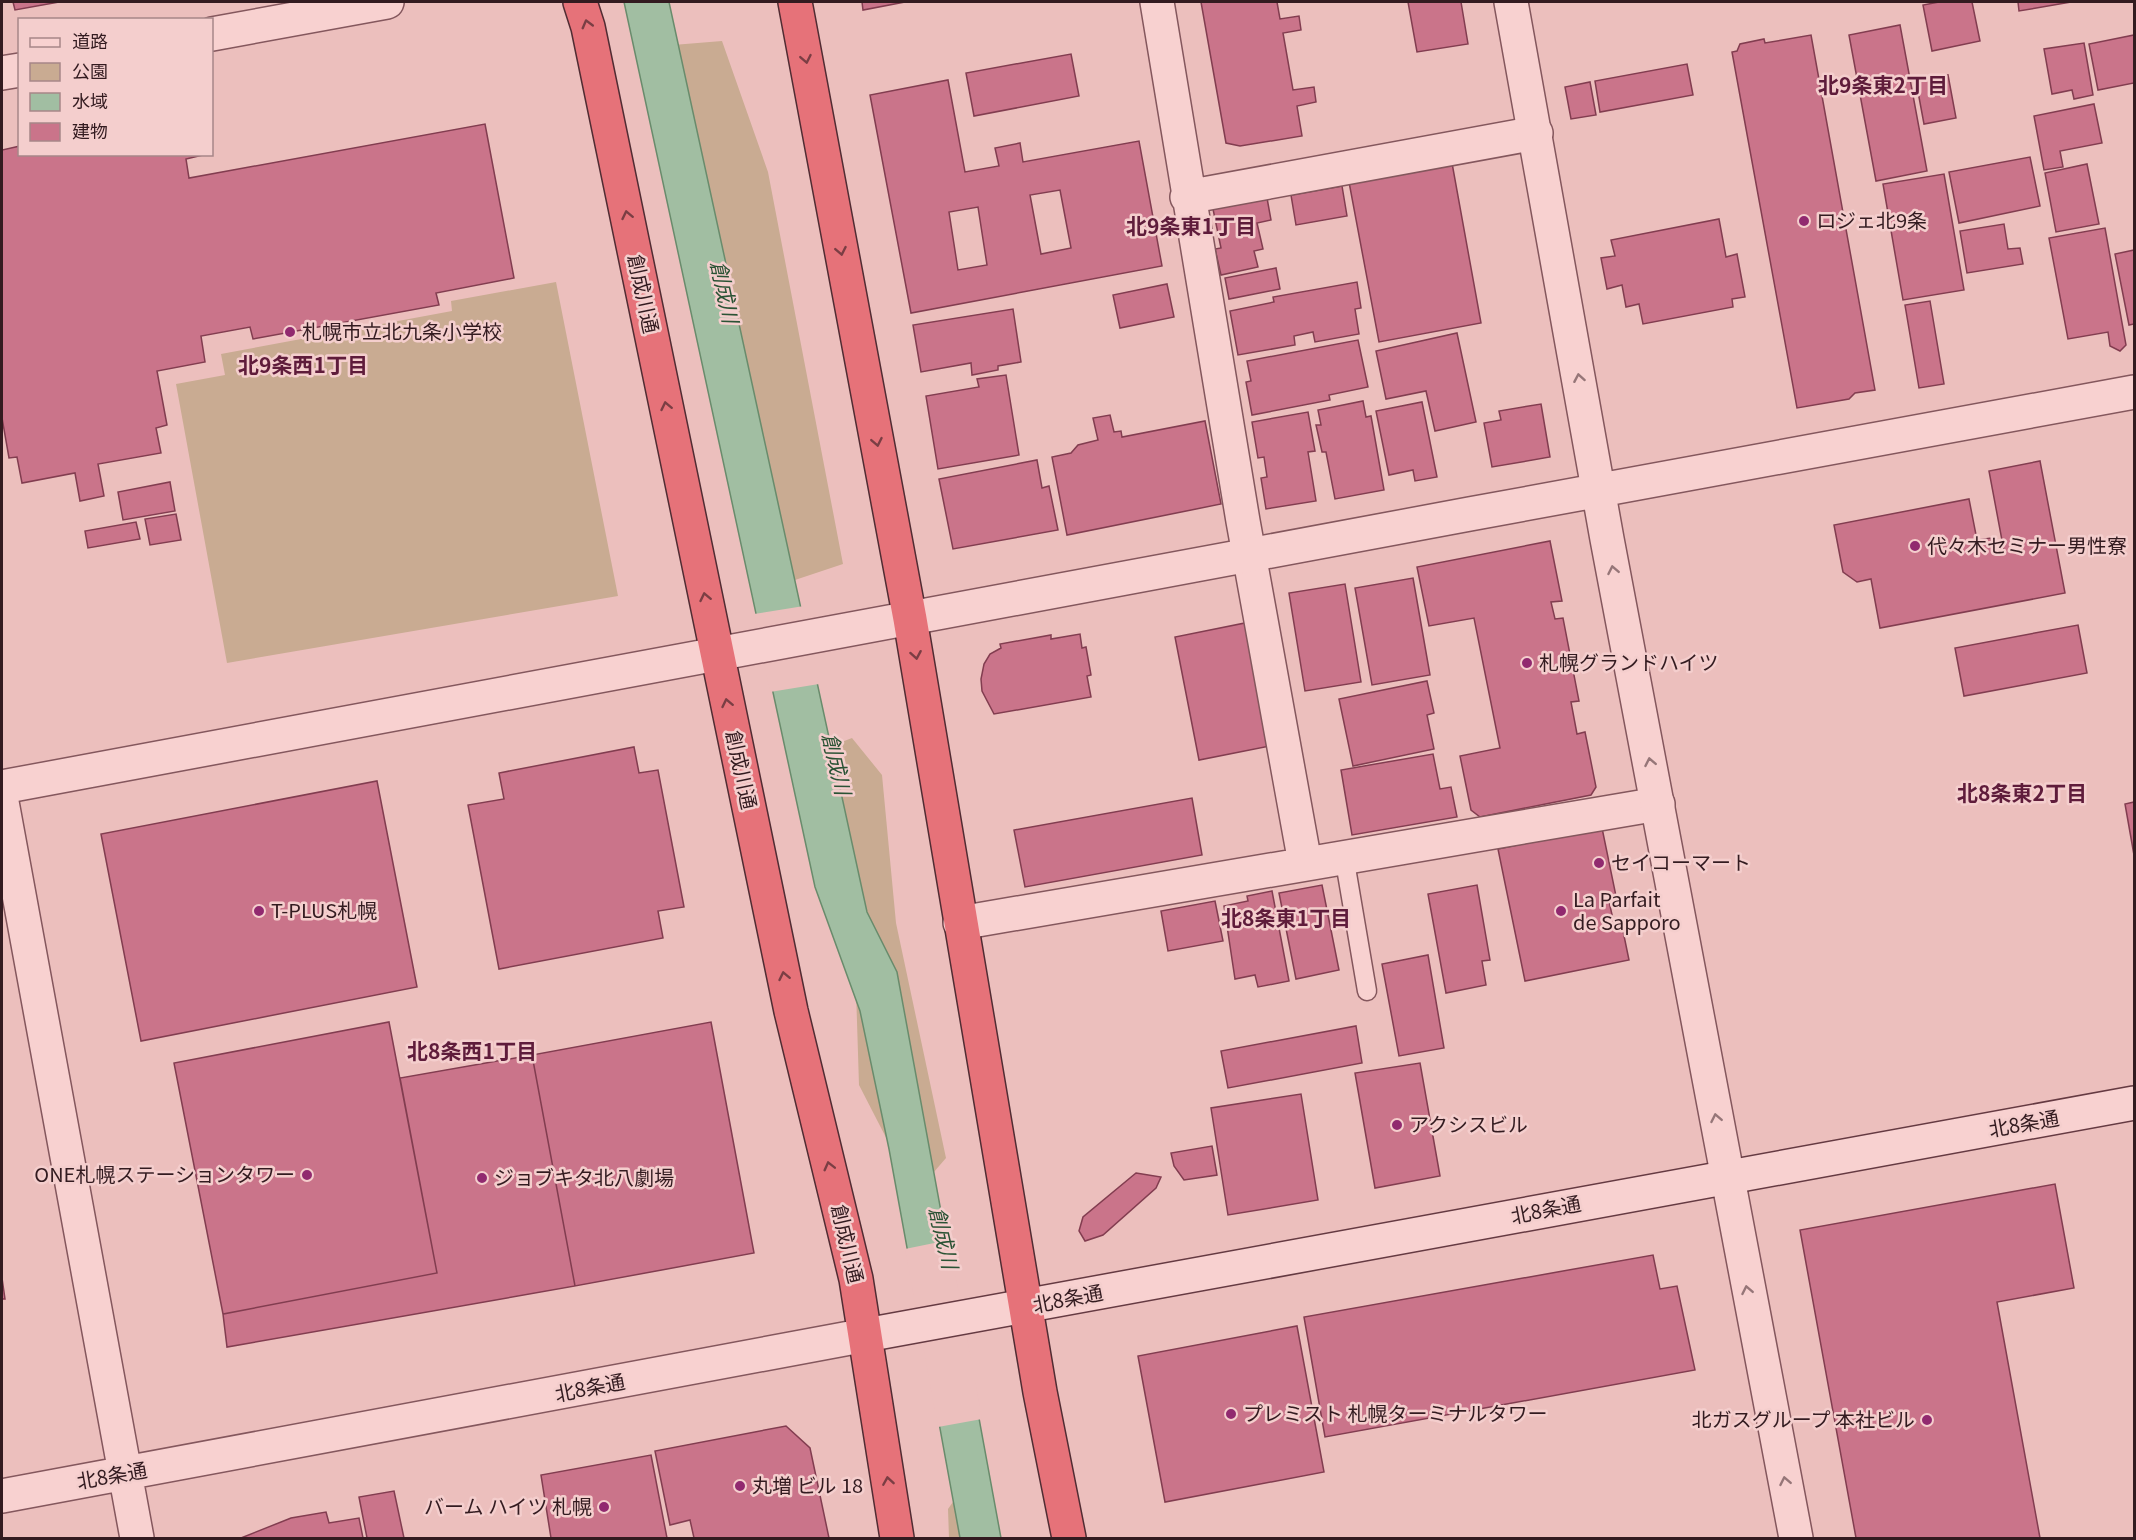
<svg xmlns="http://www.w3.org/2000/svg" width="2136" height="1540" viewBox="0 0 2136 1540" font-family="Georgia,'Noto Sans JP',serif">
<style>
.green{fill:#c9ab92}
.water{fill:#a1bea2;stroke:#698b6c;stroke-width:1.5}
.pier{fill:#ecbfbd}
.building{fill:#ca748a;stroke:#823d50;stroke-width:1.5;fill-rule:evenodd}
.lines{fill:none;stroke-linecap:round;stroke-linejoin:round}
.service-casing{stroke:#84575d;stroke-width:21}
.minor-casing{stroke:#84575d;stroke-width:36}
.tertiary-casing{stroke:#84575d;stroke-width:36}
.secondary-casing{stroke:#653a42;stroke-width:36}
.trunk-casing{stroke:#512c33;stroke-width:36}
.service{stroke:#f8d1d0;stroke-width:18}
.minor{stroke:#f8d1d0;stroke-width:33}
.tertiary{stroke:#f8d1d0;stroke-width:33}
.secondary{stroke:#f8d1d0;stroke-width:33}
.trunk{stroke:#e67279;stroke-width:33}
.oneway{stroke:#7b3e44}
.oneway2{stroke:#967678}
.poi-dot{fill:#91296f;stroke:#f4cecd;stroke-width:2}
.labels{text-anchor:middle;stroke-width:5;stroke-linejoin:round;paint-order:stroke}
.poi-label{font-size:20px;fill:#331b20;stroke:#f4cecd;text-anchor:start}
.street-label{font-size:20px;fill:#331b20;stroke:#f4cecd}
.neighbourhood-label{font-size:21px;font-weight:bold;fill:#5f1c3b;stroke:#f4cecd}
.water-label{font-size:21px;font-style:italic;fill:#2b5335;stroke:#f4cecd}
</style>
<rect width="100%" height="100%" fill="#ecbfbd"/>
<path class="green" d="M722,41L768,172L843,564L795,580L733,467L673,45Z
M556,282L618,596L227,663L176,384L225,375L221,354L452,311L451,301Z
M852,738L882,775L896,923L946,1158L915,1194L859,1085L856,990L816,752Z
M965,1485L981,1538H949L948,1509Z"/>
<path class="water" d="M624,2H669L867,912L897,972L1001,1538H960L889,1149L860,1011L815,887Z"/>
<path class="pier" d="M804,606L819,684L770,692L754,614Z
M949,1240L982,1419L938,1427L905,1249Z"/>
<path class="building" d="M13,2H59L15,10Z
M862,2H905L863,10Z
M1201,2H1277L1280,19L1299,16L1301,30L1283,33L1293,90L1314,87L1316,102L1297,106L1302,136L1240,146L1226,143Z
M1408,2H1461L1468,44L1417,52Z
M1939,2H1972L1980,41L1932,51L1923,5Z
M2018,2H2071L2019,11Z
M1900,25L1927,171L1876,181L1849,35Z
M1811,35L1875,390L1855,393L1849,399L1797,408L1732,52L1737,51L1740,44L1764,39L1765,43Z
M2134,35V83L2098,90L2089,44Z
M2084,43L2093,95L2074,99L2072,90L2052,94L2044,49Z
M1071,54L1079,96L974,116L966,73Z
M1687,64L1693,95L1600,112L1595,81Z
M1948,75L1956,118L1924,124L1916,81Z
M948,80L965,172L999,166L995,148L1020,143L1023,162L1139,141L1162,266L911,313L870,95ZM1060,190L1071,248L1041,254L1030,195ZM978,207L987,265L958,270L949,212Z
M1590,82L1596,115L1571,119L1565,87Z
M2094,104L2102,143L2060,151L2063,167L2044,170L2034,116Z
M485,124L514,278L436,293L439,305L253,339L250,327L201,336L205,362L157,371L167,425L156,428L161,453L98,464L104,496L80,501L75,473L22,483L17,457L9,458L2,418V150L20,146V154H207L186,159L189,178Z
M2030,157L2040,206L1959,223L1949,172Z
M1452,163L1481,323L1379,342L1349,182Z
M2087,164L2099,224L2056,232L2045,173Z
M1944,174L1964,290L1903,300L1883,184Z
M1342,186L1347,216L1296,225L1291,195Z
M1267,198L1271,220L1257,223L1263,249L1254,251L1258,267L1221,275L1215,249L1221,248L1213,209Z
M1719,219L1726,257L1737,254L1745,297L1732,299L1733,307L1643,324L1639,304L1626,307L1622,285L1607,289L1601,258L1615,256L1611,240Z
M2004,224L2008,249L2020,248L2023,264L1967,273L1960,231Z
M2105,228L2126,345L2120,351L2110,346L2108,332L2068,339L2049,238Z
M2134,250V324L2129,325L2115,254Z
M1276,268L1280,289L1229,299L1225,278Z
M1357,282L1361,308L1355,309L1359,334L1315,342L1313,332L1294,336L1295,345L1238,355L1230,311L1274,302L1273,297Z
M1167,284L1174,317L1120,328L1113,295Z
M1930,301L1944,384L1919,388L1905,305Z
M1013,309L1021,362L998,366V370L972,375L971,363L921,372L913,325Z
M1457,333L1476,422L1435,431L1426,391L1386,399L1376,351Z
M1358,340L1368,387L1329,395L1330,400L1252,415L1246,382L1251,381L1247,361Z
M1006,375L1019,455L938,469L926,396L979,387L977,379Z
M1363,401L1366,417L1371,416L1384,490L1335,499L1326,452H1322L1316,425H1321L1318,410Z
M1422,402L1437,477L1415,481L1413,470L1389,475L1376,411Z
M1541,404L1550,457L1492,467L1484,423L1501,420L1499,411Z
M1308,412L1315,451L1308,452L1316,501L1266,509L1261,478L1267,477L1264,457L1258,458L1252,422Z
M1110,415L1114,432L1121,431L1122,437L1205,421L1221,504L1067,535L1052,457L1071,453L1078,445L1098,440L1093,418Z
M1037,460L1042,488L1049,486L1058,530L953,549L939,479Z
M2040,461L2065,593L1880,628L1871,579L1857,582L1843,572L1834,525L1969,499L1977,540L1991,538L1994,553L2004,551L1989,471Z
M170,482L175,511L123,520L118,492Z
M176,514L181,540L150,545L145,519Z
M136,522L140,539L88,548L85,531Z
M1550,541L1562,601L1551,602L1555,619L1563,618L1579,701L1571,702L1577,734L1585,732L1596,787L1591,795L1480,817L1471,810L1460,756L1500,748L1474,618L1429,626L1417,567Z
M1413,578L1430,675L1372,685L1355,588Z
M1345,584L1361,682L1305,691L1289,593Z
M1245,623L1270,746L1199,760L1175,637Z
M2078,625L2087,673L1964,696L1955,648Z
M1080,634L1082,648L1086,647L1091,675L1087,676L1091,697L994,714L982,691L981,679L984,664L990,654L1001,648L1000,644L1051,635V639Z
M1427,681L1434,713L1427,715L1434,749L1353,766L1339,699Z
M634,747L639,773L658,770L684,907L658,911L663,938L499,969L468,805L504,799L499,773Z
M1433,754L1440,789L1451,787L1457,817L1352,835L1341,770Z
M377,781L417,987L141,1041L101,834Z
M1192,798L1202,855L1025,887L1014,830Z
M2134,802V855L2125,804Z
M1602,828L1616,896L1608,897L1615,928L1622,926L1629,960L1525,981L1498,849Z
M1322,885L1339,970L1296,979L1279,893Z
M1477,885L1490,960L1482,961L1486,985L1446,993L1428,894Z
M1272,891L1289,981L1258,987L1255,975L1235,979L1224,906L1248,901L1247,896Z
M1215,901L1223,941L1168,951L1161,911Z
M1428,955L1444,1048L1399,1056L1382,964Z
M389,1022L437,1273L223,1314L174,1063Z
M711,1022L754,1253L575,1286L532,1055Z
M1356,1026L1362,1063L1228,1088L1221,1051Z
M532,1055L575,1286L227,1347L223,1314L437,1273L400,1078Z
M1420,1063L1440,1176L1375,1188L1355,1073Z
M1301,1094L1318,1200L1228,1215L1211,1108Z
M1212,1146L1217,1175L1184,1180L1174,1166L1171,1153Z
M1136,1173L1161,1177L1156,1188L1103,1235L1085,1241L1079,1231L1083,1217Z
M2055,1184L2074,1288L1997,1302L2040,1538H1856L1800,1230Z
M1653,1255L1660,1289L1677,1286L1695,1370L1325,1437L1304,1317Z
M2,1278L5,1299H2Z
M1297,1326L1324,1472L1165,1502L1138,1356Z
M786,1426L810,1448L829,1538H694L690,1520L670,1525L655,1451Z
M651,1455L667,1538H551L541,1475Z
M394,1491L404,1538H367L359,1497Z
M326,1512L329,1523L359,1518L363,1538H241L291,1518Z"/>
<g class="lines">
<defs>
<path id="service" d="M1344,856L1367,991"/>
<path id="minor" d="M1157,2L1243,521L1305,863
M1187,197L1536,133
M960,923L1658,804"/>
<path id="tertiary" d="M1511,2L1607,539L1796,1538
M212,34L387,2
M2,73L20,70
M2,787C712,654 1423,522 2134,392
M2,802L137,1538
M2,1496L866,1335"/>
<path id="secondary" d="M866,1335L2134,1103"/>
<path id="trunk" d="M580,2L588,27L791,1011L856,1279L897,1538
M795,2L910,619L1040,1392L1069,1538"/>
</defs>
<use href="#service" class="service-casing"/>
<use href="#minor" class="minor-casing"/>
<use href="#tertiary" class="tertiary-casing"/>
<use href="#secondary" class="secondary-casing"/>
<use href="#trunk" class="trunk-casing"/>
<use href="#service" class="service"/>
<use href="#minor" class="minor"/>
<use href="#tertiary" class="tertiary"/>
<use href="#secondary" class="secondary"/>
<use href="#trunk" class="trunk"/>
</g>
<defs><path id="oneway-chevron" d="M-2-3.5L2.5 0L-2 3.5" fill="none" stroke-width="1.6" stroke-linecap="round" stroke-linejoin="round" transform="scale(1.5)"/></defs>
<g class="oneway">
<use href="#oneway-chevron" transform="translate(587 24) rotate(-105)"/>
<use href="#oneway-chevron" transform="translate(806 59) rotate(79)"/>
<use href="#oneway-chevron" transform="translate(627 215) rotate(-102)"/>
<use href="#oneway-chevron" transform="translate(841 251) rotate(79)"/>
<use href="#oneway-chevron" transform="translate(666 406) rotate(-102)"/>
<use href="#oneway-chevron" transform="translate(877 442) rotate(79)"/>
<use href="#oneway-chevron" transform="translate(705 597) rotate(-102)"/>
<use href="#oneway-chevron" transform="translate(916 655) rotate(80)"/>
<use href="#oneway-chevron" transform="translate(727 703) rotate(-102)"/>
<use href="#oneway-chevron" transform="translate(784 976) rotate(-102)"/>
<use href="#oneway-chevron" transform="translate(829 1166) rotate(-104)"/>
<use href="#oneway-chevron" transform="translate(888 1481) rotate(-99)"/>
</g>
<g class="oneway2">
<use href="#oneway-chevron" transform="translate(1579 378) rotate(-100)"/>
<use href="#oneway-chevron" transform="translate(1613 570) rotate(-101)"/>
<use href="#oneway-chevron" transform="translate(1650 762) rotate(-101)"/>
<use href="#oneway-chevron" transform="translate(1716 1118) rotate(-101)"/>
<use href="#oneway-chevron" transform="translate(1747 1290) rotate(-101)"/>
<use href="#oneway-chevron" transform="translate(1785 1481) rotate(-101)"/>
</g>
<g class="poi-dot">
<circle cx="1804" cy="221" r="6"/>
<circle cx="290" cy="332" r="6"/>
<circle cx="1915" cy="546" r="6"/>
<circle cx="1527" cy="663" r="6"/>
<circle cx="1599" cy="863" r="6"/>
<circle cx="259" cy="911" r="6"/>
<circle cx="1561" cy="911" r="6"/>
<circle cx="1397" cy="1125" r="6"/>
<circle cx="307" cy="1175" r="6"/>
<circle cx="482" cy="1178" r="6"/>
<circle cx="1231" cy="1414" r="6"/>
<circle cx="1927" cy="1420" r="6"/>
<circle cx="740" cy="1486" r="6"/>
<circle cx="604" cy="1507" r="6"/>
</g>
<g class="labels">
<g class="poi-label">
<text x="1816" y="228">ロジェ北9条</text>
<text x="302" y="339">札幌市立北九条小学校</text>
<text x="1927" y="553">代々木セミナー男性寮</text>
<text x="1539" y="670">札幌グランドハイツ</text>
<text x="1611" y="870">セイコーマート</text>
<text x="1573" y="907">La Parfait<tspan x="1573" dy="23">de Sapporo</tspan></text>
<text x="271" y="918">T-PLUS札幌</text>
<text x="1409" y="1132">アクシスビル</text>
<text x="295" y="1182" text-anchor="end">ONE札幌ステーションタワー</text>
<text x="494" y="1185">ジョブキタ北八劇場</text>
<text x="1243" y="1421">プレミスト 札幌ターミナルタワー</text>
<text x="1915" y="1427" text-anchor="end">北ガスグループ 本社ビル</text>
<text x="752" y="1493">丸増 ビル 18</text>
<text x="592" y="1514" text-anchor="end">バーム ハイツ 札幌</text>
</g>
<g class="street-label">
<text transform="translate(643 294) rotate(78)" y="7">創成川通</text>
<text transform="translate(741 770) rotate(78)" y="7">創成川通</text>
<text transform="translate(2024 1124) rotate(-10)" y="7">北8条通</text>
<text transform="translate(1546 1210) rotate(-11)" y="7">北8条通</text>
<text transform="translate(847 1244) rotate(77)" y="7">創成川通</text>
<text transform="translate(1068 1299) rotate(-11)" y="7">北8条通</text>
<text transform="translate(590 1388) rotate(-11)" y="7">北8条通</text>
<text transform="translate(112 1476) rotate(-10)" y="7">北8条通</text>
</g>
<g class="neighbourhood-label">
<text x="1883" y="93">北9条東2丁目</text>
<text x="1191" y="234">北9条東1丁目</text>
<text x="303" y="373">北9条西1丁目</text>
<text x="2022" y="801">北8条東2丁目</text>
<text x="1286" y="926">北8条東1丁目</text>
<text x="472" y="1059">北8条西1丁目</text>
</g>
<g class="water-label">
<text transform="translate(724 292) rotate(78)" y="7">創成川</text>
<text transform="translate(836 764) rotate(77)" y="7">創成川</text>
<text transform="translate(943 1238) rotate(77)" y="7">創成川</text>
</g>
</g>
<rect width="2136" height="1540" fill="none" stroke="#331b20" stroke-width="6"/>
<rect x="18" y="18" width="195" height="138" fill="#f4cecd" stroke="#a78688" stroke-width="1.5"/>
<rect x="30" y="38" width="30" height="9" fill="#f8d1d0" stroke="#a78688" stroke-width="1.5"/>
<text x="72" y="48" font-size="18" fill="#331b20">道路</text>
<rect x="30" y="63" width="30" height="18" fill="#c9ab92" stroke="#a78688" stroke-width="1.5"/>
<text x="72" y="78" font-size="18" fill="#331b20">公園</text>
<rect x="30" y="93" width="30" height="18" fill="#a1bea2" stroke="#a78688" stroke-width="1.5"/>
<text x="72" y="108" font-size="18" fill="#331b20">水域</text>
<rect x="30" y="123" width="30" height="18" fill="#ca748a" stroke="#a78688" stroke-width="1.5"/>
<text x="72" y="138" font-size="18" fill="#331b20">建物</text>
</svg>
